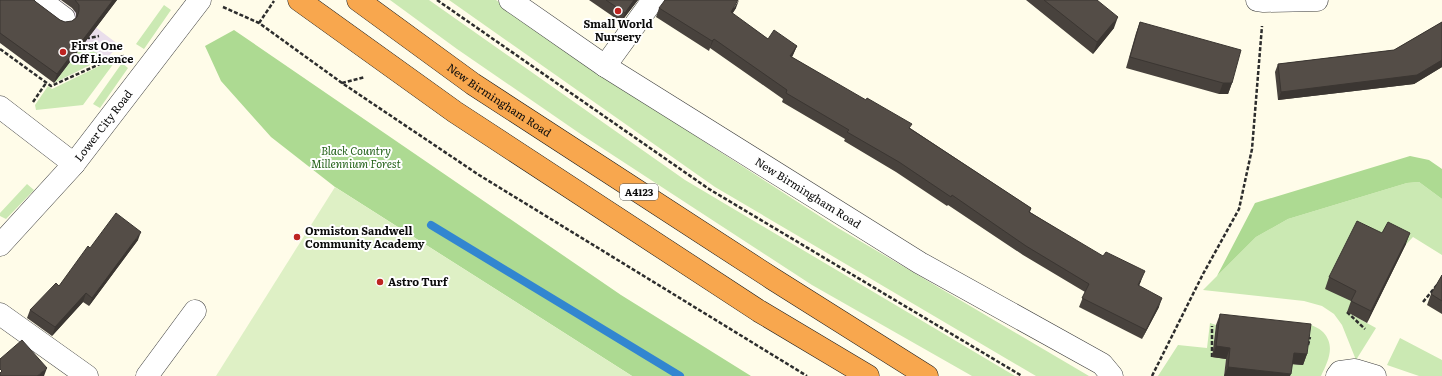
<svg xmlns="http://www.w3.org/2000/svg" width="1442" height="376" viewBox="0 0 1442 376" font-family="Literata,serif">
<style>
.industrial{fill:#eadeeb}
.green{fill:#cbe9b3}
.forest{fill:#adda92}
.pitch{fill:#def0c5}
.lines{fill:none;stroke-linecap:round;stroke-linejoin:round}
.stream{stroke:#3286d0;stroke-width:8}
.minor-casing{stroke:#3e3e3e;stroke-width:23}
.highway-casing{stroke:#1c1c1c;stroke-width:23}
.path{stroke:#2d2d2d;stroke-width:2.5;stroke-dasharray:4 2;stroke-linecap:butt}
.minor{stroke:#fff;stroke-width:22}
.highway{stroke:#f8a74e;stroke-width:22}
.wall{fill:#48423d}
.shaded-wall{fill:#3b3632}
.building{fill:#544d47;stroke:#3b3632}
.poi-dot{fill:#bd2421;stroke:#fff;stroke-width:1.5}
.labels{text-anchor:middle;stroke-width:4;stroke-linejoin:round;paint-order:stroke}
.shield{fill:#fff;stroke:#545454;stroke-width:1}
.shield-label{font-size:10px;font-weight:bold;fill:#0b0b0b}
.poi-label{font-size:11px;font-weight:bold;fill:#0b0b0b;stroke:#fff;text-anchor:start}
.street-label{font-size:11px;fill:#0b0b0b;stroke:#fff}
.park-label{font-size:11px;font-style:italic;fill:#25631b;stroke:#fff}
</style>
<rect width="100%" height="100%" fill="#fffce9"/>
<path class="industrial" d="M18,0H60L119,45L110,55L54,83L81,46Z"/>
<path class="green" d="M390,0H429L685,180L1015,376H972L812,285L582,135L457,49Z
M449,0H496L550,39L714,148L838,228L1089,376H1036L715,187Z
M164,5L171,10L144,49L136,44Z
M81,46L106,57L54,83Z
M117,59L83,105L36,110L35,105L48,86L52,89L112,60Z
M122,63L128,68L100,108L93,104Z
M1419,182L1442,199V255L1413,237L1352,302L1347,312L1376,328L1356,360L1342,325L1334,314L1322,306L1304,301L1203,290L1256,237L1288,219L1407,183Z
M27,184L34,190L6,219L0,216V213Z
M1210,323L1216,325L1212,357L1226,359L1224,376H1158L1178,345L1207,348Z
M1309,324C1313,326 1319,328 1323,332C1336,346 1328,361 1321,376H1288L1290,364L1303,365Z
M1400,338L1442,360V376H1419L1387,365Z"/>
<path class="forest" d="M234,30L621,295L751,376H632L335,187L271,137L221,81L205,46Z
M1410,156L1429,160L1442,169V199L1419,182L1407,183L1288,219L1256,237L1217,276L1255,203Z"/>
<path class="pitch" d="M335,187L632,376H216Z"/>
<g class="lines">
<path class="stream" d="M431,225L680,376"/>
<defs>
<g id="minor">
<path d="M40,0L64,18"/>
<path id="s1" d="M510,0L605,66L920,263L1102,364L1112,376"/>
<path d="M1257,0L1264,1L1317,0"/>
<path d="M605,66L653,0"/>
<path d="M0,107L74,164"/>
<path id="s2" d="M0,245L74,164L200,0"/>
<path d="M0,314L87,376"/>
<path d="M147,376L195,311"/>
<path d="M1337,376L1340,372L1355,370L1375,376"/>
</g>
<g id="highway">
<path d="M299,0L455,112L759,311L868,376"/>
<path id="s3" d="M358,0L473,84L773,279L927,376"/>
</g>
</defs>
<use href="#minor" class="minor-casing"/>
<use href="#highway" class="highway-casing"/>
<path class="path" d="M437,0L709,189L1022,376
M223,7L259,23L342,83L479,175L807,376
M259,23L274,1
M86,37L89,38L99,36
M0,49L51,86L111,59L124,56
M342,83L365,77
M33,102L46,83
M1423,302L1437,285
M1347,312L1365,329
M1308,345L1310,337
M1212,357V326
M1152,376L1203,274L1239,209L1252,149L1262,26"/>
<use href="#minor" class="minor"/>
<use href="#highway" class="highway"/>
</g>
<path class="wall" d="M0,0L36,2L60,20L65,22L72,21L76,18V13L72,8L61,0H117L54,83L0,43Z
M589,0H638L621,22Z
M1026,0H1097L1114,28L1093,54Z
M659,8H736L732,14L768,39L797,46L792,57L910,128L1031,208L1030,212L1141,281L1139,286L1159,307L1142,339L1079,307L1085,292L1023,255L948,205L947,206L896,172L844,141L845,139L782,102L783,99L710,48L709,51L656,17Z
M1140,22L1232,83L1228,94H1219L1126,68L1136,33Z
M1442,22V67L1414,84L1278,100L1275,72L1278,64L1394,50Z
M1382,233L1406,244L1367,323L1347,312L1351,301L1325,289L1329,277Z
M138,240L89,306L83,302L52,336L27,318L30,310L59,286L90,248Z
M1442,275V314L1427,305L1431,294Z
M1220,314L1307,354L1303,365L1292,364L1290,376H1224L1226,359L1212,357L1216,325Z"/>
<path class="shaded-wall" d="M113,0H117L54,83L57,74Z
M634,0H638L621,22L625,13Z
M739,0L736,8L727,22L731,12Z
M1118,17L1114,28L1093,54L1097,42Z
M714,39L710,48L709,51L712,41Z
M797,46L793,55L787,65L790,56Z
M1442,60V67L1414,84L1278,100L1281,92Z
M1223,83H1232L1228,94H1219Z
M141,232L138,240L89,306L92,298Z
M1410,233L1406,244L1367,323L1371,311Z
M1145,271L1141,281L1134,295L1138,285Z
M86,293L83,302L52,336L55,327Z
M1162,298L1159,307L1142,339L1146,330Z
M1216,346L1230,348L1226,359L1212,357Z
M1294,353L1307,354L1303,365L1290,364Z
M1228,367L1291,374L1290,376H1224Z
M47,368L44,376H37Z"/>
<path class="building" d="M0,0H34L36,2L60,20L65,22L72,21L77,17L79,11V5L75,0H113L57,74L0,33Z
M606,0H634L625,13Z
M665,0H738L731,12L768,39L774,30L797,46L790,56L866,100L867,98L912,124L909,128L1031,208L1029,212L1103,256L1106,252L1145,271L1138,285L1162,298L1146,330L1082,298L1089,284L1026,246L952,195L951,197L899,162L847,132L849,130L786,93L787,90L714,39L712,41L659,8Z
M1044,0H1097L1118,17L1097,42Z
M1140,22L1241,50L1232,83H1223L1130,57Z
M1442,22V60L1417,75L1281,92L1278,64L1394,50Z
M116,213L141,232L92,298L86,293L55,327L30,310L56,283L59,286L88,246L90,248Z
M1357,221L1382,233L1388,222L1410,233L1371,311L1351,301L1356,291L1329,277Z
M1442,275V301L1431,294Z
M1220,314L1311,324L1307,354L1294,353L1291,374L1228,367L1230,348L1216,346Z
M22,340L47,368L37,376H0V373L2,371L0,369V359Z"/>
<g class="poi-dot">
<circle cx="618" cy="11" r="4"/>
<circle cx="63" cy="52" r="4"/>
<circle cx="297" cy="237" r="4"/>
<circle cx="380" cy="282" r="4"/>
</g>
<g class="labels">
<rect class="shield" x="620" y="184" width="38" height="16" rx="3"/>
<g class="shield-label">
<text x="639" y="196">A4123</text>
</g>
<g class="poi-label">
<text x="618" y="28" text-anchor="middle">Small World<tspan x="618" dy="13">Nursery</tspan></text>
<text x="71" y="50">First One<tspan x="71" dy="13">Off Licence</tspan></text>
<text x="305" y="235">Ormiston Sandwell<tspan x="305" dy="13">Community Academy</tspan></text>
<text x="388" y="286">Astro Turf</text>
</g>
<g class="street-label">
<text dy="4" stroke="none"><textPath href="#s3" startOffset="173">New Birmingham Road</textPath></text>
<text dy="4" stroke="none"><textPath href="#s2" startOffset="158">Lower City Road</textPath></text>
<text dy="4" stroke="none"><textPath href="#s1" startOffset="355">New Birmingham Road</textPath></text>
</g>
<g class="park-label">
<text x="356" y="155">Black Country<tspan x="356" dy="13">Millennium Forest</tspan></text>
</g>
</g>
</svg>
